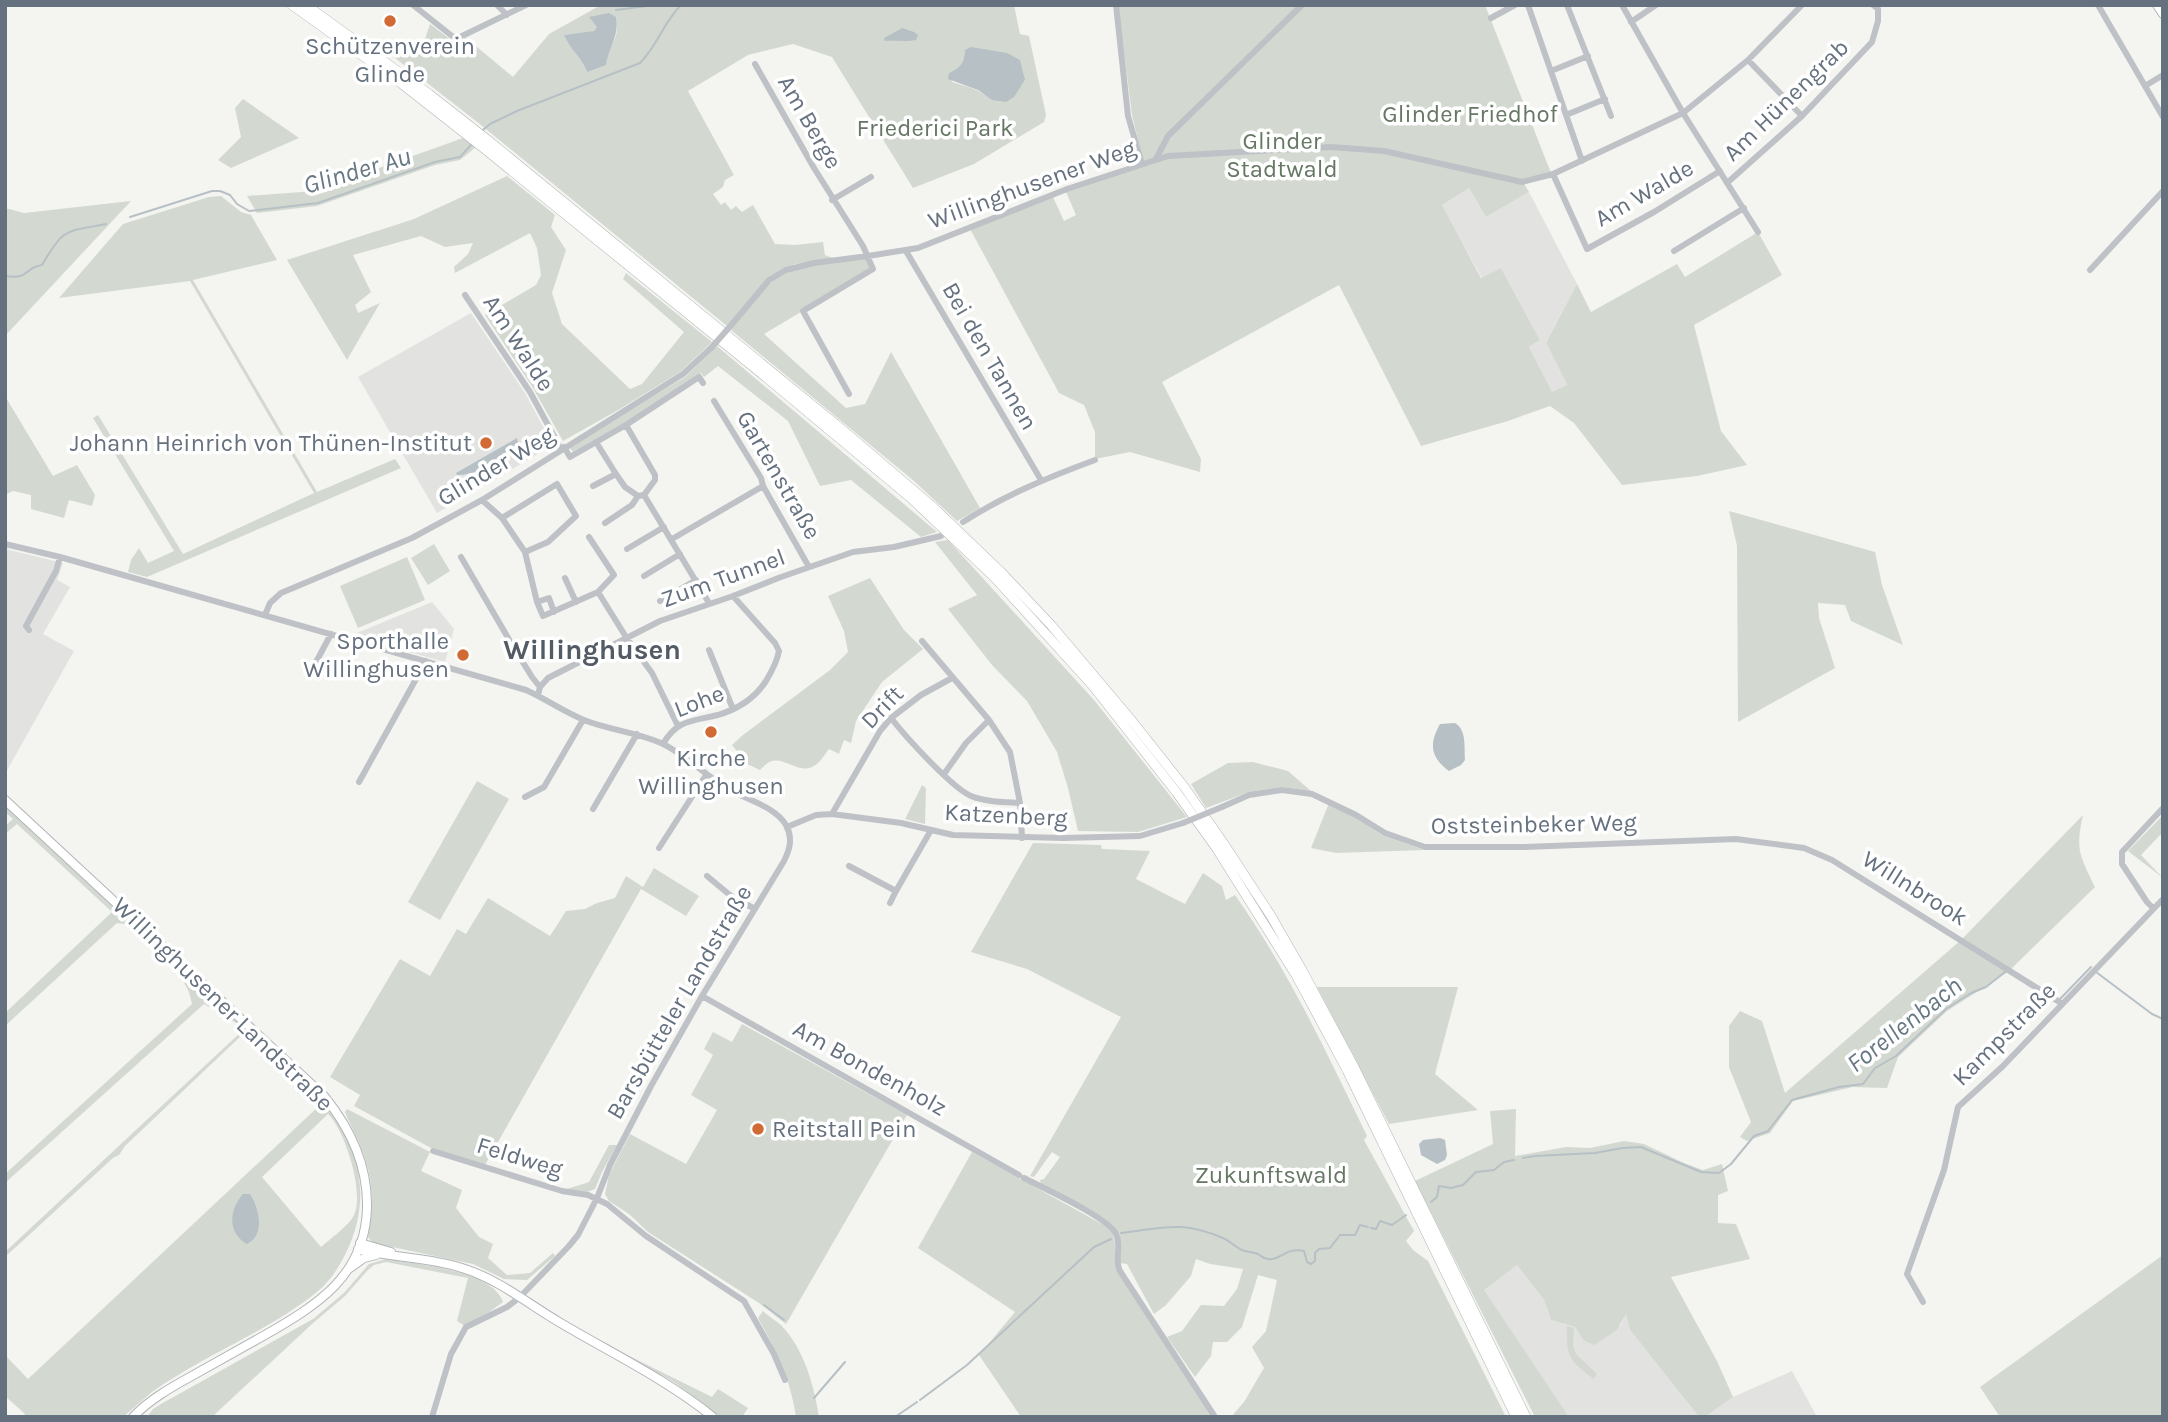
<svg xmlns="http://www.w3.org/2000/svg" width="2168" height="1422" viewBox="0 0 2168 1422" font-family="Karla,sans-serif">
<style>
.built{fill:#e2e3e1}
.green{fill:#d3d9d1;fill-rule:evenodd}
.water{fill:#b7c0c5}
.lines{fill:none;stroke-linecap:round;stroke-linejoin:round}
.stream{stroke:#b7c0c5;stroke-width:2}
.major-casing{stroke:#b2b5b9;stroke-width:10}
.highway-casing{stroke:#b1b4b7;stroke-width:10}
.minor{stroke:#bec1c5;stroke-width:6}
.major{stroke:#fff;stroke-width:8}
.highway{stroke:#fff;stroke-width:9}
.minor-bridge{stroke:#bec1c5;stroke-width:6}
.poi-dot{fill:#d16a34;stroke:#fff;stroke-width:2.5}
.labels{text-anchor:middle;stroke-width:7;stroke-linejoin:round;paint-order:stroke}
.poi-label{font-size:24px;fill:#66717f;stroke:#fff}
.street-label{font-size:24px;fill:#66717f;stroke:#fff}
.park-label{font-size:24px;fill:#667764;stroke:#fff}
.water-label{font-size:26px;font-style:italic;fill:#677883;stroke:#fff}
.quarter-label{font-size:28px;font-weight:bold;fill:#535b65;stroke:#fff}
</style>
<rect width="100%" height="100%" fill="#f4f4f1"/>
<path class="built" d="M1469,188L1486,217L1529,192L1577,284L1546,343L1567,385L1552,393L1529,347L1540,340L1501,268L1482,278L1441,205Z
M471,313L525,393L553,445L437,513L358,377Z
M5,549L63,563L57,580L70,587L43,634L74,651L5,774Z
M432,602L454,629L445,662L355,637L357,633Z
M1517,1265L1544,1300L1551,1320L1575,1327L1583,1340L1621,1325L1626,1313L1630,1330L1699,1417H1569L1483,1290Z
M1792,1371L1817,1417H1705L1733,1397Z"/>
<path class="green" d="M601,5H1014L1020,34L1029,36L1046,115L1044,122L974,164L913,188L832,57L793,44L748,55L688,91L734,175L725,180L723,187L713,194L721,205L725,202L731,210L736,206L742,212L753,205L775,244L795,245L823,242L825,255L835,259L795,264L770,276L727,326L481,125L390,54H420L430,24L454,42L465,37L513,77L549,34ZM616,17C622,42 604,56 587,72C582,59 571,48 564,35L590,33ZM965,50L1025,80C1009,104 1005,107 980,92C972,87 961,85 952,82L949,73C961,67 964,63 965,50Z
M1118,5H1485L1551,173L1523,182L1529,192L1486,217L1469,188L1442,205L1481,278L1501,268L1540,340L1529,347L1552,392L1567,385L1546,343L1577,284L1591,312L1677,264L1685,277L1758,232L1782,275L1694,325L1721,431L1747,465L1697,476L1622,485L1574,423L1550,406L1508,421L1421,446L1339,285L1162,382L1201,459L1200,472L1130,452L1095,459V432L1084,405L1059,393L969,227L1053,197L1064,221L1076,215L1066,192L1144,165L1132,115Z
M243,99L299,138L231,168L218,160L241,137L235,108Z
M463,138L476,147L460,160L435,165L317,206L257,213L247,196L315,191Z
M507,176L555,215L551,227L566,250L552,293L562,324L630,389L642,384L684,332L623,279L626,273L712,342L680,372L620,409L563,441L533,388L485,315L536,285L541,275L537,248L530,233L455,273L454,267L468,254L473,243L445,247L421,236L353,255L371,292L355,305L358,313L380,303L347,360L287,260L414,219Z
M221,196L241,212L251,215L277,260L193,280L317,492L395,459L401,468L147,577L128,572L131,560L139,548L148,563L174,551L93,418L98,415L183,554L314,493L190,281L59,298L123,224L209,197Z
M131,201L5,336V208L24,213Z
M869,258L873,269L764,334L846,408L865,404L891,352L980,508L957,521L914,481L731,330C742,317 761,289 774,280C801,262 837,262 869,258Z
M717,346L937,532L921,537L851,480L820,486L788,421L718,366L704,377L701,373L625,423L573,452L569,447L685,377Z
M5,396L53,476L77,465L95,495L92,506L69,500L64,518L31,509V495L13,491L5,495Z
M1729,511L1875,552L1882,585L1903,645L1851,621L1845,605L1818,603L1819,618L1835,668L1738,722L1737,546Z
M948,540L1094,700L1187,817L1138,832L1078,831L1068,788L1057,752L1027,701L992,665L948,609L977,595L935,542Z
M434,544L450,571L428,585L411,558Z
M407,557L425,600L358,628L340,586Z
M870,578L904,630L923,649L882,682L856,721L851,743L844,740L839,754L829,749C826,753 822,759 818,763C801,779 784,754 769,762C766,764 763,767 760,770L747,764L732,745L743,735L830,670L848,652L844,631L828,596Z
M1253,762L1288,771L1311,791L1282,787L1249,792L1206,808L1191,784L1228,763Z
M477,781L509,799L440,920L408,902Z
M922,785L926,788L925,824L905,819Z
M5,803L322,1100C357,1142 372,1191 350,1244C342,1262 333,1279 317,1292C267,1332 204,1355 152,1392C142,1400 133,1409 123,1417H23L25,1414L5,1396V1355L28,1379L320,1105L238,1024L204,1004L5,1183V1174L192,1004L189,992L179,973L124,924L117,923L5,1026V1013L112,912L17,824L5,834V826L13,819L5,812ZM328,1114C345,1130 366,1196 353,1217C348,1226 330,1239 321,1247L262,1177Z
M1329,803L1355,817L1382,835L1424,850L1336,853L1311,848Z
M2083,815C2075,851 2080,855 2095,887L2008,972L1947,1011L1898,1057L1887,1088L1853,1087L1793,1101L1770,1133L1747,1141L1740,1137L1751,1122L1729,1067V1026L1740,1011L1762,1021L1785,1093L1961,940Z
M2163,815V832L2141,855L2163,878L2128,851Z
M1033,843L1101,845L1102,849L1150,851L1136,879L1185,904L1203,873L1222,886L1226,900L1235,895C1288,970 1327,1053 1367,1136L1364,1140L1414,1231L1406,1241L1413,1250L1428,1261L1506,1417H1231L1244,1402L1264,1368L1252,1347L1266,1331L1277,1280L1258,1275L1242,1327L1227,1342H1213L1211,1356L1195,1377L1167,1337L1182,1331L1201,1305L1224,1306L1237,1289L1243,1269L1210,1264L1196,1259L1191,1276L1166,1305L1154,1314L1127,1264L1120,1263V1235L1112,1225L1041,1184L1040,1180L1044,1179L1060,1157L1052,1152L1034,1177L1030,1176L1121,1017L1027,969L971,952Z
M654,868L699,896L686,916L641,889L485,1165L431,1148L354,1106L360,1095L330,1077L400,959L430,976L457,929L466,934L488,898L550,936L566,911L585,909L597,903L615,898L626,876L643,887Z
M1317,987H1458L1435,1074L1478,1110L1389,1124Z
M742,1024L907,1115L786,1324L759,1303L648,1232L629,1214L609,1201L605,1194L609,1175L630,1134L686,1164L717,1110L691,1095L713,1055L704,1049L713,1032L732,1042Z
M240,1033L242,1035L125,1146L119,1155L113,1158L5,1257V1252Z
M347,1109L430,1152L421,1171L462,1190L456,1208L479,1237L493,1244L488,1258L507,1275L530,1273L553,1253L555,1256L527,1280L504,1279L473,1264L373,1243L368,1237C375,1199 373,1173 357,1138C353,1129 348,1121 345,1112Z
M1516,1109L1515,1156L1566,1147L1590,1148L1624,1141L1644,1144L1684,1163L1703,1170L1722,1164L1728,1191L1718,1195V1223L1736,1224L1750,1259L1671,1277L1717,1361L1733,1397L1705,1417H1699L1630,1330L1626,1314L1617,1330L1594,1345L1583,1340L1575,1327L1551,1320L1544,1300L1517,1265L1484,1290L1569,1417H1535L1415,1181L1493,1144L1490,1111Z
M609,1145H617L602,1172L595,1189L587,1192L567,1189L589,1182Z
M972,1152L1109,1228C1120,1241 1111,1259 1120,1275L1214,1417H1021L979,1355L1015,1312L918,1248Z
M2163,1255V1417H2000L1980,1387Z
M386,1259C414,1264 493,1270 503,1302L488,1313L465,1326L457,1321L468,1278L386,1262L374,1265L367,1271L345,1296L312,1324L212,1417H147L153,1409L161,1404L313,1319L344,1293L369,1264Z
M763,1311C768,1316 775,1320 781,1325C804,1349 814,1385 819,1417H796C791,1380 776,1350 758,1318Z
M1567,1326L1574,1328L1573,1345L1576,1354L1597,1374L1594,1379C1569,1360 1566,1358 1567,1326Z
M621,1352L712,1397L718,1389L748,1408L742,1417H721L674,1382Z"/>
<path class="water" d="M609,13L616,17C620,36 608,48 606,65L587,72C582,58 570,49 564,35L594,31L597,27L589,17Z
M902,28L914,32L918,35L916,40C905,42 896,40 885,41L884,38Z
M971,47L1007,53L1020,60L1025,80L1014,97L1006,102L992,100L978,90L948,79L949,73C961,67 964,63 965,50Z
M517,438L518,442C500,458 481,475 457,475L456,473Z
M1455,723C1467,730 1464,748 1465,760L1461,765L1449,771C1430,757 1429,744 1440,724Z
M1440,1138L1445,1140L1447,1155L1445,1160L1437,1164L1421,1155L1419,1144L1423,1140Z
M243,1194H250C259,1208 266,1235 247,1244C227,1233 229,1210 243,1194Z"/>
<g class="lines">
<path class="stream" d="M616,10L655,5
M483,130L490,124L517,111L640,63C658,45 663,23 681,5
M130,217L212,191H220L230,195L237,204L249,211L318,203L435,162L460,157L471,145
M5,276C30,280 23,268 42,265C64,227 65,232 106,224
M2096,972L2152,1014L2163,1019
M2060,999L2091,967
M1523,1158L1535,1156L1595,1153L1622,1148L1641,1147L1701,1172L1719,1173L1731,1164L1754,1136L1768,1131L1792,1100L1839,1087L1863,1084L1875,1068L1896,1056L1946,1009L1971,993L1986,987L2005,972
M1431,1202L1437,1197L1439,1186L1451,1188L1463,1185L1476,1172L1494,1170L1504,1162L1514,1160
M1371,1228L1376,1229L1380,1221L1392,1225L1406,1215
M1121,1233C1164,1228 1181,1220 1223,1238C1230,1241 1235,1247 1242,1250C1247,1252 1253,1252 1258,1254C1263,1257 1262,1258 1268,1259C1280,1261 1285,1247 1304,1251L1307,1262L1311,1264L1315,1261V1253L1319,1249L1330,1248L1340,1235H1355L1360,1225L1368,1227
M764,1305L784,1320
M814,1398L845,1362
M920,1400L967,1365L1094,1247L1111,1239
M895,1417L917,1402"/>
<defs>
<path id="major" d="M2157,5L2163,14
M5,800L324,1096C351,1129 368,1165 367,1208C365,1276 317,1305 265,1335C240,1349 215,1363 190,1377C170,1388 149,1400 133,1417
M360,1243L391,1252
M358,1249C392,1258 428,1257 462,1268C498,1279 527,1303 559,1322C611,1353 666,1379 713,1417
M350,1268L364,1258L376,1255"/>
<path id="highway" d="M292,5L402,84L486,150L761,373L912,499L995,578L1093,686L1177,793L1217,849L1296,975L1347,1070L1516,1417
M306,5L429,94L489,141L844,431L933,507L1001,572L1051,625L1132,721L1185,788L1224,844L1271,916L1302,970L1354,1067L1526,1417"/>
</defs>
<use href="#major" class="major-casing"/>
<use href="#highway" class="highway-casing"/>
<path class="minor" d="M413,5L452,36L458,38L526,5
M497,5L507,15
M1116,5L1128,116L1142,164
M1528,5L1582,161
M1567,5L1611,116
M1622,5L1683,113L1758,232
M2098,5L2163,117
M1491,18L1515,5
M1631,22L1656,5
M1748,60L1802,116
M755,64L814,168L863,246L873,269L803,311L849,394
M1551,71L1588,56
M2145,86L2163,75
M1566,115L1605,99
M1156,159L1168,136L1302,5
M1553,174L1587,249L1654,212L1720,171
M1727,183L1802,116L1872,42L1878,21V9L1873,5
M832,200L871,177
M906,251L1041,480
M1674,251L1744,208
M2090,270L2163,191
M465,295L530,392L561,449
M733,323L769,280L786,270L814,263L868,256L918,248L1067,189L1168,156L1331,147L1384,151L1522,182L1553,174L1683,113L1748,60L1802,5
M714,401L761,478L763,486L809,567
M626,425L655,475V480L644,495
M596,442L616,474L625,487L638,496L644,495L709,603
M564,447L570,457L626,425L699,377L703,383
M593,486L616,474
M482,500L502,518
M963,522C1005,495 1049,477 1095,460
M605,523L632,505L638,496
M589,537L614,575L598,592
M672,539L763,486
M5,544L60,557L526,690C546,699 564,712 584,720C609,730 636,732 661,743C687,755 707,778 732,791C750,801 775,807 786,825C793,838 790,849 784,861L702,996L651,1086L610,1165L597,1198L578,1235L569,1246L520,1297L507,1307L466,1327L451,1354L432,1417
M627,549L664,527
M525,552L502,518L557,484L576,516L548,542L525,552L537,602
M461,557L511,643L532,677L540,687
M644,576L680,554
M565,578L576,602
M660,601L696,580
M554,612L549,598L537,602L543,616L598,592L626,637L652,673L678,726
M265,615L270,603L281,593L412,538L482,500L683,374L712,347
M29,630L26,626L56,571L60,557
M331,634L315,664L338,675
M922,641L989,720L1010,752L1020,803L1022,838
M709,650L733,709
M538,695L540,687L548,678L660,621L733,596L781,577L853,552L894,547L941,536
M891,718C905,736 952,788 971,796C986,802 1004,802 1020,803
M663,744C677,719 694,721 718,715C738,709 755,698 766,681C772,671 777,662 779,651L775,643L733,596
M944,774L966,743L989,720
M359,782L426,661
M525,797L544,787L583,720
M1222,807L1249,795L1282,790L1312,794L1356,815L1385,833L1425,847H1524L1736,839L1804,848L1832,860L2061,1003
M593,809L637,734
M832,814L880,731L891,718L921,695L952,678
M787,827L816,815L832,814L901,823L953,835L1063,838L1140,836L1183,823
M659,848L706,775
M849,866L896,891L931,830
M707,876L731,896L755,909
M890,903L896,891
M2153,908L2147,902L2122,864V852L2163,808
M702,996L1019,1175
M433,1151L562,1191L588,1195L607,1204L646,1236L744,1301L774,1354L785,1380
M1024,1178C1043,1188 1109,1218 1116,1234C1122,1246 1114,1259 1120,1271L1215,1417
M1923,1302L1907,1274L1944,1170L1958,1107L2003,1066L2163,899"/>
<use href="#major" class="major"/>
<use href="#highway" class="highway"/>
<path class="minor-bridge" d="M712,347L733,323
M1183,823L1222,807"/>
</g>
<g class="poi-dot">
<circle cx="390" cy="21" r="7"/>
<circle cx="486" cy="443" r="7"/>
<circle cx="463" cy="655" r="7"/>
<circle cx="711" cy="732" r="7"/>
<circle cx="758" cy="1129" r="7"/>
</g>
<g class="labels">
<g class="poi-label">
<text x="390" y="54">Schützenverein<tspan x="390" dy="28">Glinde</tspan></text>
<text x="472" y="451" text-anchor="end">Johann Heinrich von Thünen-Institut</text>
<text x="449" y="649" text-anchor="end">Sporthalle<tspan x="449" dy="28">Willinghusen</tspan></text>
<text x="711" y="766">Kirche<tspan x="711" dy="28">Willinghusen</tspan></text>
<text x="772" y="1137" text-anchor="start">Reitstall Pein</text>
</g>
<g class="street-label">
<text transform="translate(1786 100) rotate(-44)" y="8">Am Hünengrab</text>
<text transform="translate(810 122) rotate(60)" y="8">Am Berge</text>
<text transform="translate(1032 184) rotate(-20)" y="8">Willinghusener Weg</text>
<text transform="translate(1644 193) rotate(-30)" y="8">Am Walde</text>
<text transform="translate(519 343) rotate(57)" y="8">Am Walde</text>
<text transform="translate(990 356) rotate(60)" y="8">Bei den Tannen</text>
<text transform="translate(496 466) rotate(-31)" y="8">Glinder Weg</text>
<text transform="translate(779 475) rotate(60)" y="8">Gartenstraße</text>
<text transform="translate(723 578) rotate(-20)" y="8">Zum Tunnel</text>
<text transform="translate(699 701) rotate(-21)" y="8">Lohe</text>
<text transform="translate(882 707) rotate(-46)" y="8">Drift</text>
<text transform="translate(1006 815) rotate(3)" y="8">Katzenberg</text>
<text transform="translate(1534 824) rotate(-1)" y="8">Oststeinbeker Weg</text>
<text transform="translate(1915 888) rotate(32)" y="8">Willnbrook</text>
<text transform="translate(679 1002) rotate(-60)" y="8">Barsbütteler Landstraße</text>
<text transform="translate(223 1004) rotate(44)" y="8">Willinghusener Landstraße</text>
<text transform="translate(2004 1034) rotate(-45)" y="8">Kampstraße</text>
<text transform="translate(870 1068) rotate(29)" y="8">Am Bondenholz</text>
<text transform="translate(520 1157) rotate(17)" y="8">Feldweg</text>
</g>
<g class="park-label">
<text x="1470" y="122">Glinder Friedhof</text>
<text x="935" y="136">Friederici Park</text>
<text x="1282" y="149">Glinder<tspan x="1282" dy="28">Stadtwald</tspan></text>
<text x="1271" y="1183">Zukunftswald</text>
</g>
<g class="water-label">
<text transform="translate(357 170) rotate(-16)" y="9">Glinder Au</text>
<text transform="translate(1904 1024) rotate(-38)" y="9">Forellenbach</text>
</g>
<g class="quarter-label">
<text x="592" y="659">Willinghusen</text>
</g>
</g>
<rect width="2168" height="1422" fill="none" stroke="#66717f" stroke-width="14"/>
</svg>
